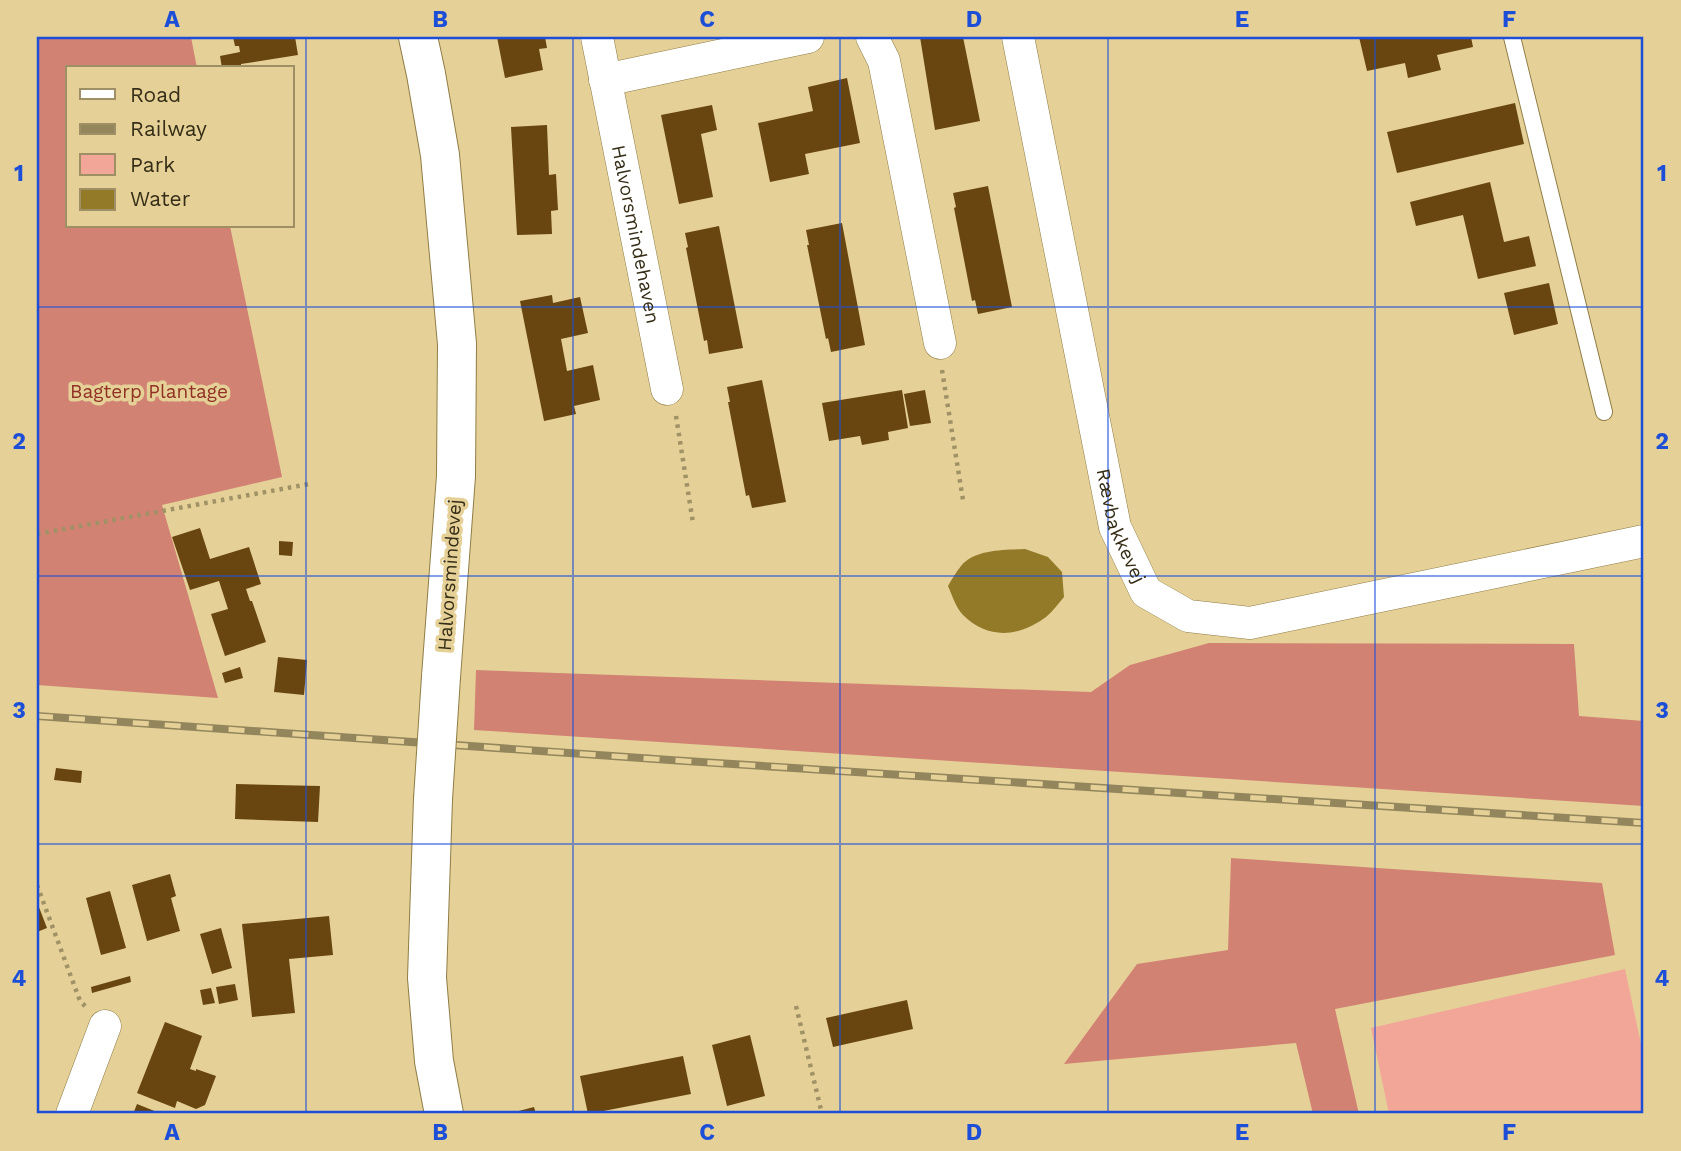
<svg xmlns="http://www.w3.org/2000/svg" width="1681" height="1151" viewBox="0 0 1681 1151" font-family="'Work Sans',sans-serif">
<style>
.green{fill:#f2a698}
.forest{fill:#d28273}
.water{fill:#937a29}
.building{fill:#694510}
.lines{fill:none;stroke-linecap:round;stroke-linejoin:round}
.lane-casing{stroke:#8f7d46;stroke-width:18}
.street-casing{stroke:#8f7d46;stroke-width:33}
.secondary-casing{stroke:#8f7d46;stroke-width:40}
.path{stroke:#a19166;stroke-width:4.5;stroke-dasharray:3.5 5;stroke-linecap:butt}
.lane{stroke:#fff;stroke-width:16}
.street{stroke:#fff;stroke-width:32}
.secondary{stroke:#fff;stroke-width:38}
.rail-casing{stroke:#94865c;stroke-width:8}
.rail{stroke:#e5d198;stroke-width:5;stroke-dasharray:16;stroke-linecap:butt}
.secondary-bridge-casing{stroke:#8f7d46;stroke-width:40;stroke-linecap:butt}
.secondary-bridge{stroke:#fff;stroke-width:38}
.grid{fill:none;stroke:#1d4ed8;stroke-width:2;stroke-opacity:0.55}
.labels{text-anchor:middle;stroke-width:7;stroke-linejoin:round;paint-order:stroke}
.street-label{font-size:19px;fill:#352d16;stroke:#e5d198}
.park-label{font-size:19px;fill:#913123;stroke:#e5d198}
.neatline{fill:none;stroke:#1d4ed8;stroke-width:2.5}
.grid-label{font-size:23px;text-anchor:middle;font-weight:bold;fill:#1d4ed8}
</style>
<rect width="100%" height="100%" fill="#e5d198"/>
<path class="green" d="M1625,969L1644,1058V1114H1389L1371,1028Z"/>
<path class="forest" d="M37,37H191L197,68H68V226H230L282,477L162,505L218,698L37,685Z
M1209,643L1574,644L1579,716L1644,721V806L474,730L476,670L1091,692L1130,665Z
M1231,858L1602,883L1615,955L1335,1009L1359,1114H1313L1296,1043L1064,1064L1137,964L1228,950Z"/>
<path class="water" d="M1025,549L1048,557L1062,572L1064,597C1059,603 1053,611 1046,617C1019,637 988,640 963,615C956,608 952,595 948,586C952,579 956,572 961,566C975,549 1005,550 1025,549Z"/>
<path class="building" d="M233,37H295L298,55L241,64V68H222L220,56L240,52L239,46H235Z
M497,37H545L547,48L539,49L543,70L505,78Z
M920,37H963L980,121L935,130Z
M1359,37H1471L1473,47L1437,55L1441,70L1408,78L1405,63L1367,71Z
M847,78L860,143L805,154L809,174L770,182L758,123L813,111L808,87Z
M1515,103L1524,144L1397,173L1387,132Z
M712,105L717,130L701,134L713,197L679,204L661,115Z
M547,125L549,175L556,174L558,210L551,211L552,234L517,235L511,127Z
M1490,182L1504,242L1529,236L1536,266L1478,279L1463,215L1416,226L1410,202Z
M988,186L1012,307L978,314L975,300L972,301L954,208L956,207L953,193Z
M842,223L865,345L831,352L828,338L826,339L807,245H809L806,230Z
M719,226L743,348L709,354L707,340L704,341L686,248L688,247L685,233Z
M1549,283L1558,324L1514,335L1504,293Z
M552,295L553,303L580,297L588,333L561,339L567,371L593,365L600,400L574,406L576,414L544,421L520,301Z
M762,380L786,502L752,508L749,495L746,496L728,402H730L727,387Z
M902,390L908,428L888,432L889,440L862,445L860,436L829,441L822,403Z
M925,390L931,423L910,426L904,394Z
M200,528L210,559L249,547L261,584L246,589L250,601H252L266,642L225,656L211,614L228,609L219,581L190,590L172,537Z
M279,541L293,542L292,556L279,555Z
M278,657L307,660L304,695L274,692Z
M240,667L243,678L225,683L222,673Z
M56,768L82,771L81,783L54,780Z
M236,784L320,786L318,822L235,819Z
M170,874L176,896L171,898L180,931L147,941L132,885Z
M110,891L126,948L101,955L86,898Z
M37,902L47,928L37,932Z
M329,916L333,955L289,959L295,1013L252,1017L242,924Z
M221,928L232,968L212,974L200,934Z
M130,976L131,982L92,993L91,987Z
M235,984L238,1000L219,1004L216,987Z
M211,988L215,1003L203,1005L200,990Z
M907,1000L913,1029L833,1047L826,1018Z
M165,1022L202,1036L190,1069L196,1071V1069L216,1076L205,1105L196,1109L177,1101L175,1108L137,1093Z
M750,1035L765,1096L727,1106L712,1045Z
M683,1056L691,1094L588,1114L580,1076Z
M137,1104L162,1114H133Z
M534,1107L536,1114H511V1113Z"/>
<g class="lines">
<defs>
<path id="lane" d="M1512,37L1604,412"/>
<g id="street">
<path id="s1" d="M597,37L667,389"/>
<path d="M872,37L884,61L940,343"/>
<path id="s2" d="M1018,37L1115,527L1146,592L1188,616L1250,623L1644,541"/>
<path d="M605,80L808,37"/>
<path d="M72,1114L105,1026"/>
</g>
<path id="secondary" d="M418,37L426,74L440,155L457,344L456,476L441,677
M433,799L427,978L434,1061L444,1114"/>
</defs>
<use href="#lane" class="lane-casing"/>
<use href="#street" class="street-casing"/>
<use href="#secondary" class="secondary-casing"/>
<path class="path" d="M942,370L963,500
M676,416L693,523
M37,534L309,484
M37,885L80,1001L86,1007
M796,1006L822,1114"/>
<use href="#lane" class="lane"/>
<use href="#street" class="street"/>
<use href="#secondary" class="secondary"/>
<defs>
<path id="rail" d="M37,716L670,760L1644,823"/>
</defs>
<use href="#rail" class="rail-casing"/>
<use href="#rail" class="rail"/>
<defs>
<path id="secondary-bridge" d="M433,799L441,677"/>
</defs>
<use href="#secondary-bridge" class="secondary-bridge-casing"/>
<use href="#secondary-bridge" class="secondary-bridge"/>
</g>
<path class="grid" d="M306,37V1114M573,37V1114M840,37V1114M1108,37V1114M1375,37V1114M37,307H1644M37,576H1644M37,844H1644"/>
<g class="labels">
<g class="street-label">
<text dy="7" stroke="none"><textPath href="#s1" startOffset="201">Halvorsmindehaven</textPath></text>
<text dy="7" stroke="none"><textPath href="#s2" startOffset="500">Rævbakkevej</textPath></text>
<text transform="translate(449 575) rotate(-86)" y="7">Halvorsmindevej</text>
</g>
<g class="park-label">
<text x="149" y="398">Bagterp Plantage</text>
</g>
</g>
<rect width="1681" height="1151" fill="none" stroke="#e5d198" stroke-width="77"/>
<rect x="66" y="66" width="228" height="161" fill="#e5d198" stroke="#9f8f64" stroke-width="2"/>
<rect x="80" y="89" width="35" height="10" fill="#ffffff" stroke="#9f8f64" stroke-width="2"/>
<text x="130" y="102" font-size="21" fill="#352d16">Road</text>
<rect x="80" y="124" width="35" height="10" fill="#94865c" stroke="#9f8f64" stroke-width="2"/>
<text x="130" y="136" font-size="21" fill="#352d16">Railway</text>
<rect x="80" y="154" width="35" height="21" fill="#f2a698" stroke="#9f8f64" stroke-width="2"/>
<text x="130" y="172" font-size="21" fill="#352d16">Park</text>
<rect x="80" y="189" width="35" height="21" fill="#937a29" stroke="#9f8f64" stroke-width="2"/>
<text x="130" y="206" font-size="21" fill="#352d16">Water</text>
<rect x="38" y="38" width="1604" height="1074" class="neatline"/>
<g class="grid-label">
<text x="172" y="27">A</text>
<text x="440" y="27">B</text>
<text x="707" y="27">C</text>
<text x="974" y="27">D</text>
<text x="1242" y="27">E</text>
<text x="1509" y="27">F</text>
<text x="19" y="181">1</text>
<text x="1662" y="181">1</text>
<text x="19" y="449">2</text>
<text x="1662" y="449">2</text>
<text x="19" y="718">3</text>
<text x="1662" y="718">3</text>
<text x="19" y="986">4</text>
<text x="1662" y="986">4</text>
<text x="172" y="1140">A</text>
<text x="440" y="1140">B</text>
<text x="707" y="1140">C</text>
<text x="974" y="1140">D</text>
<text x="1242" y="1140">E</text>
<text x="1509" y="1140">F</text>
</g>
</svg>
